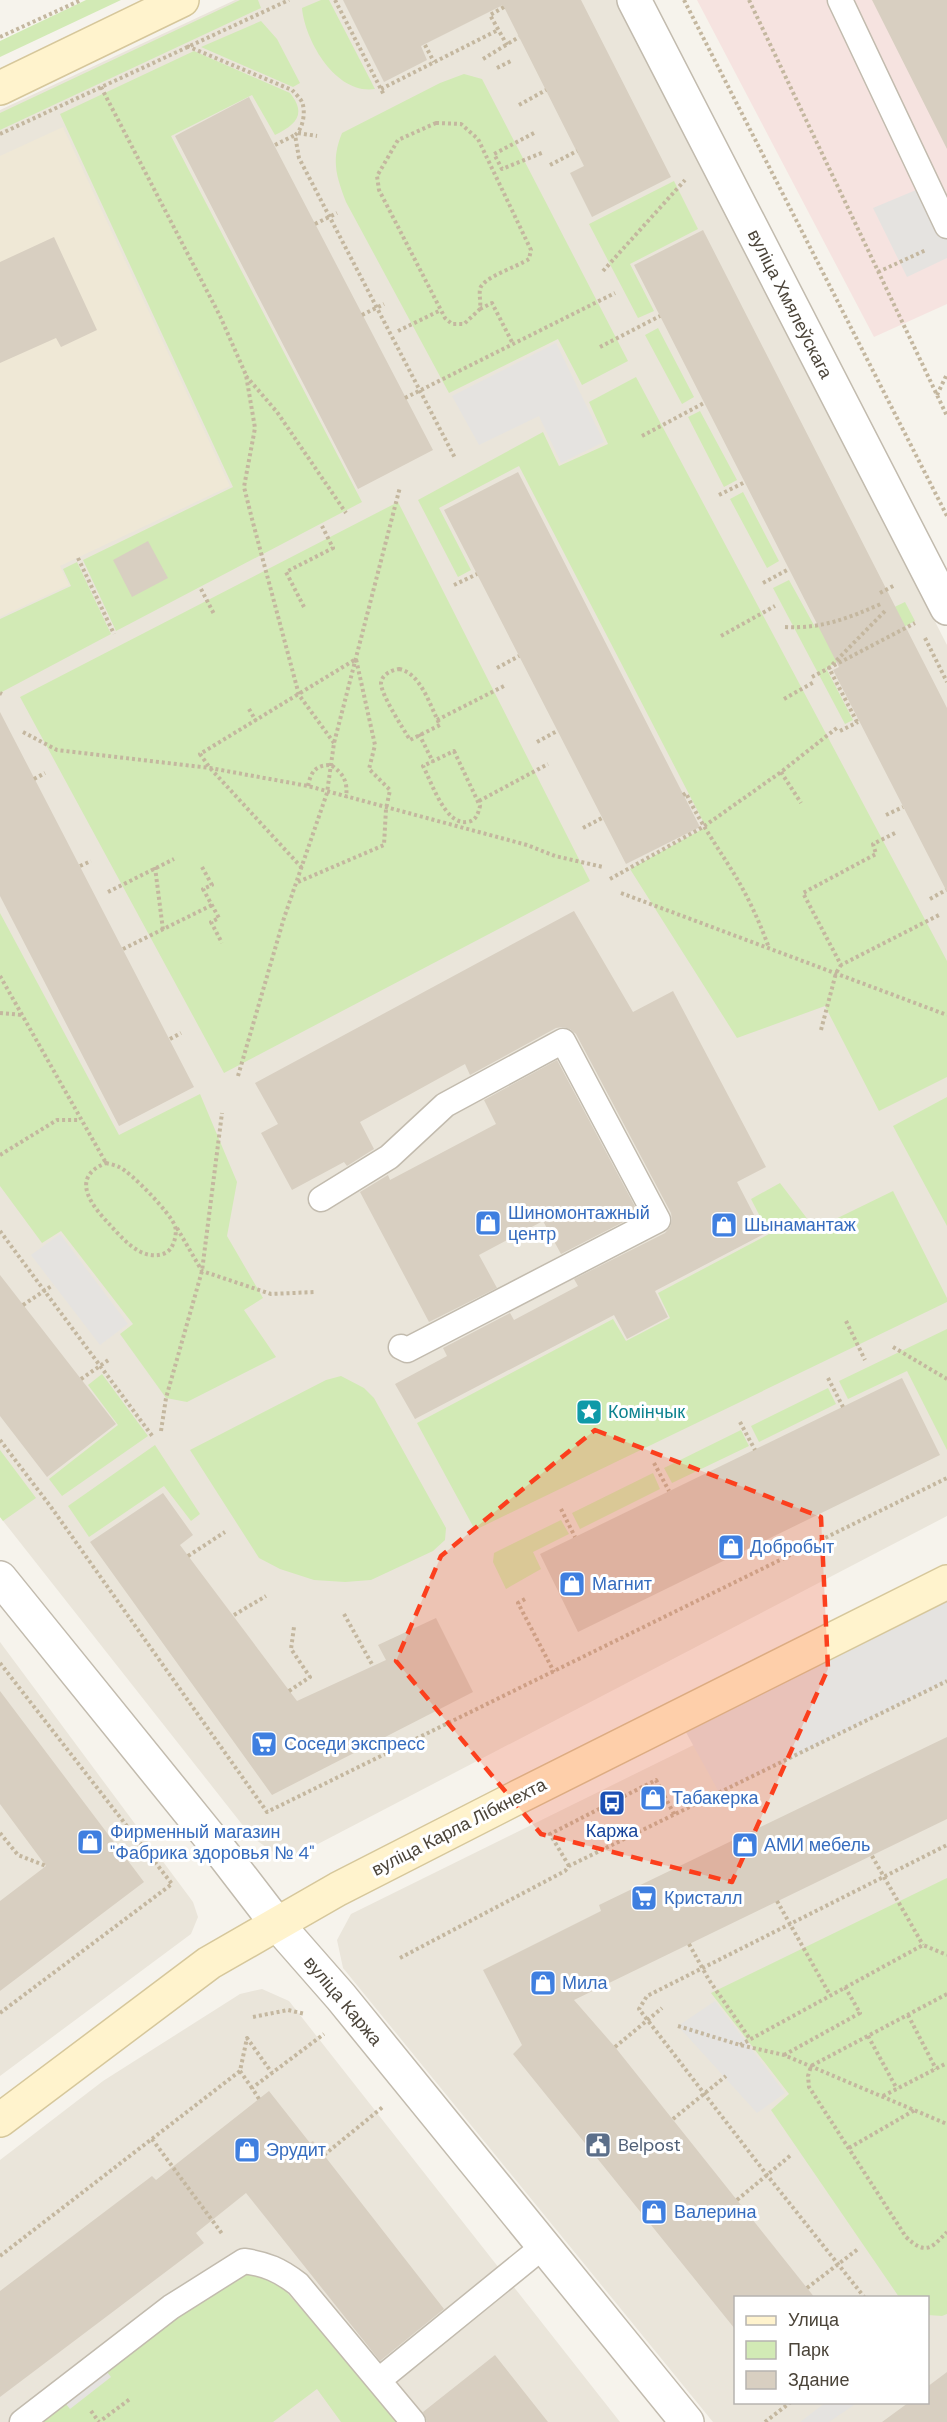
<svg xmlns="http://www.w3.org/2000/svg" width="947" height="2422" viewBox="0 0 947 2422" font-family="'DM Sans',sans-serif">
<style>
.residential{fill:#eae5da;fill-rule:evenodd}
.education{fill:#efe8d6}
.medical{fill:#f6e3e0}
.green{fill:#d2eab5}
.parking{fill:#e5e3e0}
.building{fill:#d8cfc1}
.lines{fill:none;stroke-linecap:round;stroke-linejoin:round}
.lane-casing{stroke:#c2bbae;stroke-width:27}
.street-casing{stroke:#c2bbae;stroke-width:36}
.secondary-casing{stroke:#d6c79b;stroke-width:36}
.path{stroke:#c4b79f;stroke-width:4;stroke-dasharray:3 3;stroke-linecap:butt}
.lane{stroke:#fff;stroke-width:24}
.street{stroke:#fff;stroke-width:33}
.secondary{stroke:#fff3cd;stroke-width:33}
.marked{fill:#fc3f1d;fill-opacity:0.2;stroke:#fc3f1d;stroke-width:4.5;stroke-dasharray:12 8;stroke-linejoin:round}
.labels{text-anchor:middle;stroke-width:6;stroke-linejoin:round;paint-order:stroke}
.street-label{font-size:18px;fill:#4b4439;stroke:#fff}
.shop-label{font-size:18px;fill:#366cbe;stroke:#fff;text-anchor:start}
.culture-label{font-size:18px;fill:#0d838f;stroke:#fff;text-anchor:start}
.transit-label{font-size:18px;fill:#164399;stroke:#fff}
.service-label{font-size:18px;fill:#4e5e75;stroke:#fff;text-anchor:start}
</style>
<rect width="100%" height="100%" fill="#f6f3ec"/>
<path class="residential" d="M235,0H617L947,645V1516L293,1857L273,1852L252,1837L0,1517V110Z
M947,1620V2422H713L343,1968L337,1940L351,1914ZM736,2298H928V2402H736Z
M0,1642L193,1902L198,1917L191,1934L0,2076Z
M262,1989L289,2001L620,2422H0V2160L103,2081L240,1994Z"/>
<path class="education" d="M63,127L230,486L60,566L69,585L0,617V156Z"/>
<path class="medical" d="M697,0H947V304L874,337Z"/>
<path class="green" d="M86,0H121L0,57V41Z
M240,0H258L261,8L0,130V113Z
M321,0H329L375,89C336,95 305,41 302,8Z
M261,21L277,39L300,83L293,87L201,47Z
M194,51L290,93C307,114 296,125 275,135L252,95L171,136L362,502L116,631L83,560L233,487L60,114Z
M464,74L482,79L628,361L582,385L558,339L449,393L346,202C336,176 331,160 342,133L440,83Z
M674,181L698,229L630,264L654,311L638,318L589,224Z
M658,328L694,397L682,404L645,335Z
M636,377L947,961V1077L879,1111L825,1006L737,1038L630,869L706,827L519,466L439,508L471,570L458,577L418,500L543,432L559,466L608,444L589,402Z
M700,411L737,480L724,487L688,417Z
M743,492L779,561L767,568L730,499Z
M398,502L590,881L224,1073L20,697Z
M77,562L111,634L0,693V619L71,586L63,569Z
M789,580L815,627L878,596L886,611L905,602L915,621L826,668L853,720L845,724L773,588Z
M0,913L119,1135L200,1094L237,1182L227,1236L263,1298L244,1310L276,1357L187,1402L166,1398L120,1334L133,1324L61,1231L42,1243L0,1186Z
M947,1097V1226L893,1126Z
M780,1183L815,1229L893,1191L947,1298V1302L475,1530L417,1423L613,1319L626,1341L670,1318L658,1293L769,1234L751,1199Z
M947,1329V1450L907,1371L848,1399L839,1381Z
M102,1374L148,1436L62,1496L49,1479L118,1425L88,1385Z
M341,1376L364,1388L374,1398L446,1528L445,1540L433,1551L371,1580L345,1582L314,1580L280,1569L259,1558L190,1450L326,1380Z
M828,1388L836,1404L759,1442L751,1426Z
M741,1430L749,1446L672,1483L664,1468Z
M155,1445L200,1514L191,1521L164,1486L89,1537L68,1506Z
M0,1450L36,1498L3,1521L0,1517Z
M653,1473L660,1489L580,1529L572,1513Z
M561,1520L569,1534L533,1552L541,1569L506,1589L493,1562L494,1553Z
M947,1878V2314L942,2316L928,2315V2298L899,2297L771,2110L789,2094L711,1993Z
M259,2270L275,2279L402,2422H341L317,2389L273,2422H28L237,2273Z"/>
<path class="parking" d="M928,185L947,226V258L907,277L873,208Z
M556,343L604,442L561,463L539,416L479,445L452,396Z
M60,1234L128,1324L100,1345L31,1255Z
M947,1581V1681L720,1794L677,1716Z
M715,2001L785,2093L757,2113L678,2026Z
M99,2362L111,2377L70,2409L58,2394Z
M825,2403V2402L857,2403L829,2422H800Z"/>
<path class="building" d="M343,0H581L671,177L592,217L570,173L584,166L503,5L421,46L427,60L384,82Z
M872,0H947V149Z
M249,97L433,450L358,489L175,136Z
M703,230L947,708V892L833,670L839,667L634,265Z
M54,237L97,330L61,347L56,338L0,363V262Z
M518,472L700,827L626,864L444,510Z
M148,541L168,578L132,597L113,560Z
M0,712L194,1087L119,1126L0,896Z
M574,911L633,1012L673,991L766,1167L737,1182L764,1234L655,1291L668,1317L627,1339L614,1315L415,1419L395,1384L447,1356L443,1348L510,1313L514,1320L578,1286L574,1279L665,1233L670,1227L672,1220L671,1213L576,1034L570,1029L563,1027L556,1028L470,1075L465,1064L360,1122L374,1149L347,1166L344,1162L292,1190L261,1133L278,1124L255,1083Z
M557,1060L639,1214L561,1254L543,1221L479,1255L497,1288L429,1322L360,1192L388,1175L390,1180L496,1124L484,1100Z
M0,1275L116,1424L47,1477L0,1416Z
M902,1378L940,1455L578,1632L540,1554Z
M163,1493L193,1535L180,1545L297,1701L386,1660L378,1645L436,1618L473,1692L272,1795L90,1542Z
M0,1691L144,1882L0,1991V1901L46,1866L0,1804Z
M947,1737V1819L574,2000L615,2047L815,2298H735V2329L513,2054L522,2045L483,1970L601,1911L599,1905Z
M269,2091L310,2143L313,2141L444,2309L380,2361L246,2193L196,2233L204,2243L0,2397V2291L152,2176L156,2180Z
M495,2355L548,2422H427L423,2412Z
M947,2372V2422H882L908,2403H927V2387Z"/>
<g class="lines">
<defs>
<path id="lane" d="M840,0L947,226
M321,1199L389,1157L445,1105L563,1041L658,1220L407,1350L401,1347
M379,2380L545,2245
M22,2422L171,2307L244,2261C266,2264 280,2270 298,2284L413,2422"/>
<path id="street" d="M634,0L947,608
M0,1578L217,1846L277,1924L341,1997L687,2422"/>
<path id="secondary" d="M0,88L182,0
M0,2120L209,1963L277,1924L338,1889L520,1796L947,1582"/>
</defs>
<use href="#lane" class="lane-casing"/>
<use href="#street" class="street-casing"/>
<use href="#secondary" class="secondary-casing"/>
<path class="path" d="M335,0L384,95
M684,0L947,516
M749,0L947,416
M504,7L490,15L507,45
M0,37L81,0
M425,45L434,62
M187,46L292,90C295,93 300,98 302,102C306,112 303,129 295,135L299,158L455,458
M483,59L519,37
M497,68L511,61
M101,87L220,316L246,375L255,428L244,487L252,519L299,695L334,743
M381,89L498,30
M519,105L546,90
M436,123L461,124L478,139L531,250L529,259C517,267 483,277 480,289C479,296 481,302 480,309L464,324H452L445,318L379,190L377,176L398,140Z
M298,133L317,136
M534,133L494,154L502,169L544,152
M0,134L289,0
M275,145L295,135
M550,165L577,151
M315,224L337,213
M603,271L685,180
M878,272L926,250
M480,309L492,303L513,344
M362,315L384,304
M398,331L441,310
M600,347L660,316
M246,376L277,412L346,513
M937,395L947,374
M405,398L615,293
M642,436L704,403
M719,495L745,482
M78,558L114,634
M763,583L789,569
M454,585L477,574
M201,589L214,614
M880,593L895,585
M304,607L286,572L333,548L322,526
M785,627C822,629 849,618 883,603
M721,636L775,606
M925,638L947,682
M497,668L519,656
M399,669C421,673 430,706 440,725L410,740C403,728 381,695 381,683C382,674 392,670 399,669Z
M812,677L829,668L886,610
M0,693L2,694
M784,699L814,682
M249,709L256,721
M437,720L506,685
M857,722L829,668L915,623
M840,731L858,722
M23,732L57,750L210,768L308,786L527,845L555,856L603,867
M419,734L433,762
M537,742L557,731
M454,751L480,806C478,814 476,821 467,822C445,825 432,783 423,766Z
M781,772L801,803
M34,779L45,773
M308,786C311,771 316,765 331,765C344,774 348,782 346,798
M683,795L686,793C700,823 719,849 736,877C749,899 760,923 769,948
M479,801L548,764
M886,815L903,807
M583,828L602,818
M895,833L873,844L876,854L803,893L841,965L939,915
M80,866L91,861
M155,867L163,930
M202,867L212,885L203,889L219,918L211,922L222,943
M610,879L703,827L781,772L838,727
M298,882L384,845L386,809L390,790L369,769L375,745L356,659L200,754L210,768L302,868
M108,892L174,859
M621,893L947,1015
M930,899L946,890
M123,949L212,905
M0,976L106,1163
M0,1013L22,1015
M821,1030L836,973L841,965
M170,1039L181,1033
M238,1076L284,918L327,793L334,743L400,487
M0,1155L57,1120H80
M106,1163C110,1164 115,1165 119,1167C131,1172 171,1214 175,1226C177,1232 175,1242 171,1248C167,1254 159,1256 151,1255C135,1253 122,1238 111,1226C93,1207 68,1178 106,1163Z
M177,1228L202,1271L271,1294L315,1292
M0,1231L153,1437
M23,1305L53,1285
M846,1321L865,1360
M893,1347L947,1379
M828,1378L843,1407
M81,1379L110,1359
M740,1422L755,1450
M161,1431L166,1398L202,1271L222,1113
M0,1440L51,1507L267,1812L947,1478
M654,1463L669,1491
M561,1509L575,1537
M188,1556L225,1532
M525,1599L518,1603L554,1672
M344,1614L373,1666
M234,1615L266,1596
M0,1663L172,1884L0,2013
M289,1691L310,1677L291,1649L294,1627
M0,1833L18,1855L46,1866
M872,1856L923,1945
M569,1866L550,1834L656,1780L675,1816
M777,1901L830,1995
M689,1944L709,1980L750,2039
M400,1958L565,1871L569,1866L947,1681
M947,1994L811,2066L808,2076L809,2087L906,2237C925,2255 931,2249 947,2232
M908,2015L936,2069
M253,2017L288,2010L305,2014
M678,2026L740,2045L784,2055L947,2124
M868,2036L897,2089
M740,2045L923,1945L947,1955
M615,2047L662,2008
M784,2055L860,2013L845,1987
M240,2071L252,2088
M883,2096L947,2063
M259,2099L252,2088L272,2073
M673,2119L726,2076
M152,2139L223,2235
M849,2148L915,2110
M324,2155L384,2106
M737,2200L791,2155
M0,2256L240,2071L247,2038L272,2073L324,2034
M807,2288L858,2249
M865,2298L767,2175L639,2009L647,1996L947,1845
M91,2411L99,2422L130,2399
M765,2422L791,2402"/>
<use href="#lane" class="lane"/>
<use href="#street" class="street"/>
<use href="#secondary" class="secondary"/>
</g>
<path class="marked" d="M595,1430L821,1517L828,1669L732,1882L541,1834L396,1661L441,1556Z"/>
<defs>
<symbol id="shop-square" viewBox="-11 -11 22 22"><rect x="-9" y="-9" width="18" height="18" rx="4" fill="#3f7fe0" stroke="#fff"/><path d="M-5-2.5h2.3a2.7 3.5 0 0 1 5.4 0H5L5.5 6h-11ZM-1.5-2.5h3a1.5 2.3 0 0 0-3 0Z" fill="#fff"/></symbol>
<symbol id="sight-square" viewBox="-11 -11 22 22"><rect x="-9" y="-9" width="18" height="18" rx="4" fill="#0f9aa8" stroke="#fff"/><path d="M0-6L1.8-2.2L6-1.7L2.9 1.2L3.7 5.4L0 3.3L-3.7 5.4L-2.9 1.2L-6-1.7L-1.8-2.2Z" fill="#fff"/></symbol>
<symbol id="supermarket-square" viewBox="-11 -11 22 22"><rect x="-9" y="-9" width="18" height="18" rx="4" fill="#3f7fe0" stroke="#fff"/><path d="M-6-5.5h2.5l.6 2H6L4.5 2H-2.5L-4.4-4H-6ZM-1.5 3.2a1.3 1.3 0 1 0 .1 0ZM3 3.2a1.3 1.3 0 1 0 .1 0Z" fill="#fff"/></symbol>
<symbol id="bus-square" viewBox="-11 -11 22 22"><rect x="-9" y="-9" width="18" height="18" rx="4" fill="#1a4fb4" stroke="#fff"/><path d="M-5-6H5V4H4V6H2V4H-2V6H-4V4H-5ZM-3.5-4V0h7V-4ZM-3.5 1.2v1.5H-2V1.2ZM2 1.2v1.5H3.5V1.2Z" fill="#fff"/></symbol>
<symbol id="civic-square" viewBox="-11 -11 22 22"><rect x="-9" y="-9" width="18" height="18" rx="4" fill="#5c6f8a" stroke="#fff"/><path d="M-.6-6.5H3V-4.5H.6V-3L4-1V1h2V6H-6V1h2V-1L-.6-3ZM-1.2 2.5V6h2.4V2.5Z" fill="#fff"/></symbol>
</defs>
<g fill-rule="evenodd">
<use href="#shop-square" x="473" y="1208" width="30" height="30"/>
<use href="#shop-square" x="709" y="1210" width="30" height="30"/>
<use href="#sight-square" x="574" y="1397" width="30" height="30"/>
<use href="#shop-square" x="716" y="1532" width="30" height="30"/>
<use href="#shop-square" x="557" y="1569" width="30" height="30"/>
<use href="#supermarket-square" x="249" y="1729" width="30" height="30"/>
<use href="#shop-square" x="638" y="1783" width="30" height="30"/>
<use href="#bus-square" x="597" y="1788" width="30" height="30"/>
<use href="#shop-square" x="75" y="1827" width="30" height="30"/>
<use href="#shop-square" x="730" y="1830" width="30" height="30"/>
<use href="#supermarket-square" x="629" y="1883" width="30" height="30"/>
<use href="#shop-square" x="528" y="1968" width="30" height="30"/>
<use href="#civic-square" x="583" y="2130" width="30" height="30"/>
<use href="#shop-square" x="232" y="2135" width="30" height="30"/>
<use href="#shop-square" x="639" y="2197" width="30" height="30"/>
</g>
<g class="labels">
<g class="street-label">
<text transform="translate(790 304) rotate(63)" y="6">вуліца Хмялеўскага</text>
<text transform="translate(459 1827) rotate(-27)" y="6">вуліца Карла Лібкнехта</text>
<text transform="translate(343 2001) rotate(50)" y="6">вуліца Каржа</text>
</g>
<g class="shop-label">
<text x="508" y="1219">Шиномонтажный<tspan x="508" dy="21">центр</tspan></text>
<text x="744" y="1231">Шынамантаж</text>
<text x="750" y="1553">Добробыт</text>
<text x="592" y="1590">Магнит</text>
<text x="284" y="1750">Соседи экспресс</text>
<text x="672" y="1804">Табакерка</text>
<text x="110" y="1838">Фирменный магазин<tspan x="110" dy="21">"Фабрика здоровья № 4"</tspan></text>
<text x="764" y="1851">АМИ мебель</text>
<text x="664" y="1904">Кристалл</text>
<text x="562" y="1989">Мила</text>
<text x="266" y="2156">Эрудит</text>
<text x="674" y="2218">Валерина</text>
</g>
<g class="culture-label">
<text x="608" y="1418">Комінчык</text>
</g>
<g class="transit-label">
<text x="612" y="1837">Каржа</text>
</g>
<g class="service-label">
<text x="618" y="2151">Belpost</text>
</g>
</g>
<rect x="734" y="2296" width="195" height="108" fill="#ffffff" stroke="#b7b4b0" stroke-width="1.5"/>
<rect x="746" y="2316" width="30" height="9" fill="#fff3cd" stroke="#b7b4b0" stroke-width="1.5"/>
<text x="788" y="2326" font-size="18" fill="#4b4439">Улица</text>
<rect x="746" y="2341" width="30" height="18" fill="#d2eab5" stroke="#b7b4b0" stroke-width="1.5"/>
<text x="788" y="2356" font-size="18" fill="#4b4439">Парк</text>
<rect x="746" y="2371" width="30" height="18" fill="#d8cfc1" stroke="#b7b4b0" stroke-width="1.5"/>
<text x="788" y="2386" font-size="18" fill="#4b4439">Здание</text>
</svg>
